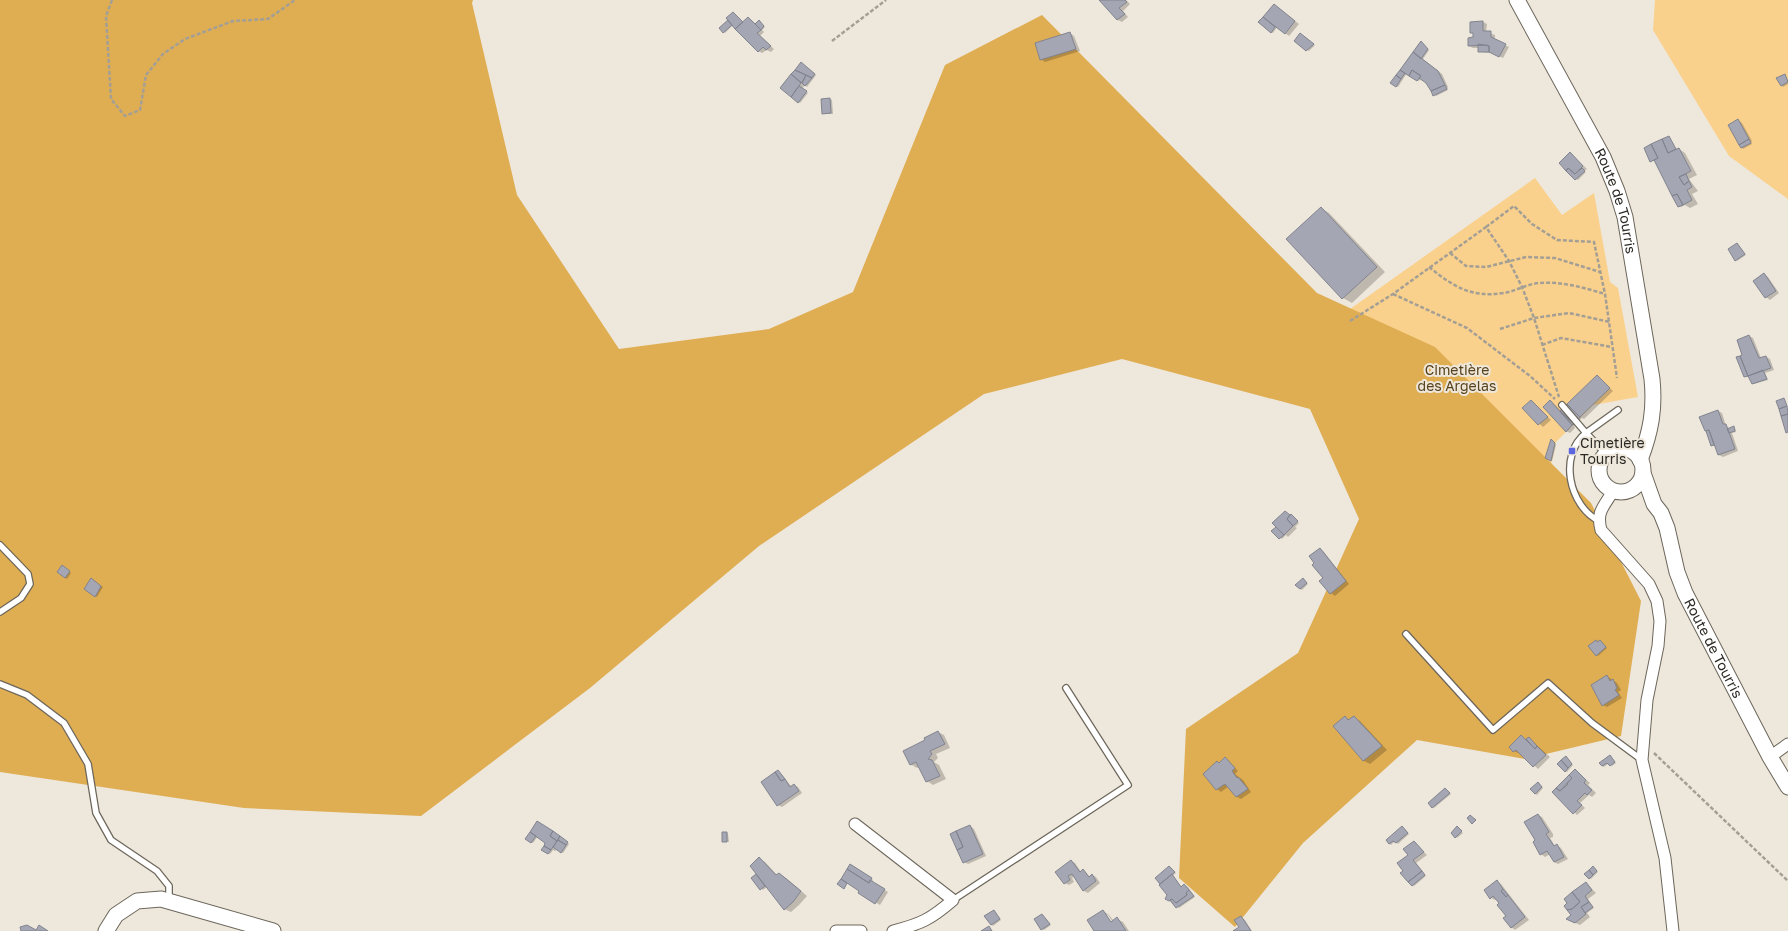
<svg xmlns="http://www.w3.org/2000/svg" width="1788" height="931" viewBox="0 0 1788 931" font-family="'Golos Text',sans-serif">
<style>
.green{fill:#fad18c}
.forest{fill:#dfad52}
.shadow{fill:#0003;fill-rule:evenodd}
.building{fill:#a4a7b3;stroke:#81848f}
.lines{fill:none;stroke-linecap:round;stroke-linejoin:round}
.lane-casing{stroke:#6c665b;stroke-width:8}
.street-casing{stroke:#6c665b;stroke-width:13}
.secondary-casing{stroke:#6c665b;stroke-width:17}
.path{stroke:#a49f95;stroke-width:2.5;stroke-dasharray:4 2;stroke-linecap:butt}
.lane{stroke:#fff;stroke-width:5.5}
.street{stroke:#fff;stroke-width:11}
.secondary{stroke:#fff;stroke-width:15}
.poi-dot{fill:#5d67df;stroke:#eee7db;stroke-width:1.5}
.labels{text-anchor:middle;stroke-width:4;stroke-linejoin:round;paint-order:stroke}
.street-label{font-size:14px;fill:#2b2924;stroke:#eee7db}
.park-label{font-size:14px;fill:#57421c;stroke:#eee7db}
.poi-label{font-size:14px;fill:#2b2924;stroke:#eee7db;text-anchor:start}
</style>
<rect width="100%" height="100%" fill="#eee7db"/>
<path class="green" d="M1655,0H1788V199L1729,156L1653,30Z
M1535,178L1562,215L1594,193L1610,282L1618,288L1638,397L1593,405L1556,442L1549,474L1281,358Z"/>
<path class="forest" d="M0,0H473L472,3L517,195L619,349L769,329L853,292L945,65L1042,15L1317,293L1435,347L1591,503L1641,601L1621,736L1525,759L1417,740L1303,843L1235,927L1179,878L1186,729L1298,653L1359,519L1310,409L1122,359L984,394L759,546L590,688L421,816L244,808L0,772Z"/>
<path class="shadow" d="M1101,0H1126L1130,4L1123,11L1128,17L1122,22L1118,20Z
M1278,8L1299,24L1289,36L1277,27L1273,33L1271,32L1267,21Z
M733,14L743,23L749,18L756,24L760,23L765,27L762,30L764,32L760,36L774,49L771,52L767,50L762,53L758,51L733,25L725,33L720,28Z
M1483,22L1487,24L1486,32L1495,35V40L1509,47L1503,58L1492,53L1481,52L1479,48H1473L1469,46L1474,37V34L1471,32Z
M1070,33L1074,36L1080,51L1045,62L1041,59Z
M1302,35L1315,45L1309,51L1296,41Z
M1421,42L1429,50L1423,59L1442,74L1448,87L1447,88L1448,90L1436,96L1427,83L1421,78L1419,81L1407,73L1398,87L1391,83Z
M801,64L816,75L807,87L805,85L802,89L808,93L800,103L781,87Z
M1785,75L1788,80V84L1783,87L1778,79Z
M830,99L832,100L833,114H825L823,113Z
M1738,120L1742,123L1752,141L1751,142L1752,144L1743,149L1730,125Z
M1668,137L1677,150L1679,149L1685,153L1697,175L1689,179L1698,191L1692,194L1698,204L1690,208L1685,205L1681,207L1679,206L1655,161H1651Z
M1570,153L1587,169L1584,171L1586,172L1578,180L1576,179Z
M1321,208L1329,213L1385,272L1352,303L1343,298L1287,239Z
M1737,244L1746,255L1737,261L1729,249Z
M1764,274L1768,277L1779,293L1770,300L1766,297L1755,281Z
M1749,336L1753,338L1761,358L1766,357L1770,359L1774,370L1765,373L1768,380L1754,384L1750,376L1744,377V356Z
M1597,376L1613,391L1584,419L1582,418L1574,426L1575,428L1570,433L1566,431L1551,401L1561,411Z
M1531,401L1551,420L1543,427L1523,408Z
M1718,411L1722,413L1726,426L1730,429L1735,428L1736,432L1732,433L1738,451L1723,457L1719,455L1716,446L1712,445L1708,432L1706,431Z
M1552,441L1556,445L1552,461L1546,458Z
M1289,514L1299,523L1295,527L1297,528L1288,537L1286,535L1282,539L1273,531L1280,530Z
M1320,549L1324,552L1349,584L1335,596L1331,593L1325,579Z
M62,567L71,573L67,579L58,572Z
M91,579L103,587L97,597L85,589Z
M1305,581L1308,584L1302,590L1300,589Z
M1596,641L1601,642L1607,648L1598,656L1597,655Z
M1607,676L1617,683L1621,690L1618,692L1622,698L1607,707L1603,705Z
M1345,717L1350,720L1354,717L1360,721L1387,750L1370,764L1364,761L1334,726Z
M938,732L944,735L950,748L936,754L938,758L934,762L939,765L946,779L933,785L927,781L920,766L917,768L910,764L927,741Z
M1521,736L1527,740L1529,738L1530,739L1550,757L1538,769L1520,752L1518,753L1514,751Z
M1611,757L1616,763L1612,766L1609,763L1604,767L1602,766Z
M1226,758L1238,771L1235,774L1243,780L1251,792L1241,799L1237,797L1229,786L1221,792L1217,789L1219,764Z
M1567,758L1573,765L1567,772L1565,771Z
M1575,770L1590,783L1588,785L1596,793L1592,797L1589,795L1580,803L1585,808L1577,815L1554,792Z
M778,771L792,787L794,785L798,787L802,793L782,807L778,805Z
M1539,784L1543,788L1537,795L1535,794Z
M1447,790L1451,794L1434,808L1433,807Z
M1538,815L1542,817L1553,834V837L1550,838L1555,846L1557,845L1561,848L1568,859L1558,864L1554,862L1550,854L1545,857L1541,854L1534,842L1537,840Z
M537,822L569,844L563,853L557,849L555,851L553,850L550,854L543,849L547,843L538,836L533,843L526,839Z
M970,826L974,829L986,856L968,864L964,862Z
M1404,828L1409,834L1398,844L1395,841L1391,845L1390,844L1387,840Z
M1459,829L1463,833L1457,838L1456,837Z
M727,833L728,834L729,842H725L723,841Z
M1414,842L1427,855L1416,863L1426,876L1414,886L1404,871Z
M759,859L765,862L777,875L779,874L786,878L807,896L799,905L791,912L784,909L767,887L763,890L753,878L757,874Z
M1071,861L1075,863L1081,872L1083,870L1090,877L1092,875L1096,877L1100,883L1088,893L1084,891L1075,876L1072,878L1074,882L1069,885L1065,883Z
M851,865L873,880L872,882L888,892L880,905L859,892L861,890Z
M1170,868L1176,873L1172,876L1182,887L1184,885L1188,887L1195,897L1179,908L1168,900V895L1161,883Z
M1595,868L1598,872L1591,879L1589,878Z
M1497,882L1501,884L1529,920L1515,930L1511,927L1497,899L1495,900L1491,898Z
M1586,883L1596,893L1588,899L1594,908L1587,913L1590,917L1580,925L1571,921Z
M1103,911L1109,915L1114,921L1117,919L1123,922L1129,931H1095ZM1105,915H1108L1115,925L1113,926Z
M995,912L1001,920L993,926L992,925Z
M1043,916L1051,925L1044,930L1042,929Z
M1241,917L1245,920L1252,931H1235L1240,928Z"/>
<path class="building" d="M1099,0H1125L1127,2L1119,8L1125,14L1117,20Z
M1274,4L1295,21L1285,34L1263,17Z
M733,12L743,22L735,29L726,18Z
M748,17L761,30L757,33L771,46L766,50L763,47L758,52L735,29Z
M1263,17L1275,27L1271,33L1258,22Z
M728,20L732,25L723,33L719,28Z
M759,20L764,26L761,30L755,24Z
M1483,21V31H1491V37L1506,44L1499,57L1489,52V46L1487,45L1468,46V38L1473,37V33H1470V22Z
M1070,32L1076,49L1040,60L1035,43Z
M1300,33L1314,44L1306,51L1294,41Z
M1421,41L1428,49L1421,59L1413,52Z
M1478,44L1489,46V52H1478Z
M1413,52L1438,71L1445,85L1431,91L1426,83L1419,78L1421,76L1412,70L1409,76L1400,70Z
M801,62L815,74L812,78L795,70Z
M795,70L806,75L802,83L791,74Z
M1400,70L1405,73L1401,79L1396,75Z
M1412,70L1421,76L1417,81L1409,76Z
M791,74L801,83L791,97L780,88Z
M1785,74L1788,82L1781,86L1776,78Z
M806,75L812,78L805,86L802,83Z
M1396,75L1401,79L1396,87L1390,83Z
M1445,85L1447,89L1433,96L1431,91Z
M799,86L807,91L798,103L791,97Z
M830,98L831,113L822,114L821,99Z
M1738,119L1749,139L1739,145L1728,125Z
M1669,136L1676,149L1668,153L1662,139Z
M1662,139L1668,153L1679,148L1691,171L1679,177L1684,185L1689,181L1692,187L1687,190L1692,200L1683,205L1677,194L1672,196L1654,160L1658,158L1651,144Z
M1749,139L1751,143L1741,148L1739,145Z
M1651,144L1658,158L1650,162L1644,148Z
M1570,152L1583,166L1575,174L1568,168L1566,171L1559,163Z
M1568,168L1575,174L1582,168L1585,171L1575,180L1566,171Z
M1686,174L1689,181L1684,185L1679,177Z
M1677,194L1683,205L1678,207L1672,196Z
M1321,207L1377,267L1342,299L1286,239Z
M1737,243L1745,254L1735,261L1728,249Z
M1764,273L1776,291L1765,298L1753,281Z
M1749,335L1759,358L1766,356L1771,368L1748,376L1740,356L1742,355L1737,340Z
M1740,356L1748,376L1744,377L1736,357Z
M1763,370L1767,379L1752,384L1748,376Z
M1597,375L1610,388L1580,417L1567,404Z
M1784,398L1787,406L1779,409L1776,401Z
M1531,400L1548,417L1538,425L1522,408Z
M1550,400L1572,425L1566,432L1543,407Z
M1567,404L1580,417L1574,424L1560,411Z
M1787,406L1788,414L1781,416L1779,409Z
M1718,410L1723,424H1726L1735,449L1718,455L1709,430L1705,431L1699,417Z
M1560,411L1574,424L1572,425Z
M1788,414V432L1786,433L1781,416Z
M1734,426L1735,431L1729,433L1727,429Z
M1709,430L1714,445L1711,446L1706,431Z
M1551,439L1555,443L1551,461L1545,458Z
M1285,511L1290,515L1287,519L1293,526L1284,535L1272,523Z
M1291,514L1298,521L1293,526L1287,519Z
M1276,527L1284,535L1279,539L1271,531Z
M1320,548L1346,581L1330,594L1319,581L1323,578L1312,565L1314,563L1309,556Z
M62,565L70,571L65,578L57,572Z
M91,578L101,586L95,597L84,589Z
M1303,578L1307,583L1300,589L1295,585Z
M1596,640L1597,642L1600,640L1606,647L1596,656L1588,646Z
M1607,675L1610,681L1613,679L1617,688L1615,690L1619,695L1602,706L1591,685Z
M1345,716L1348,720L1354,716L1382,746L1363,761L1333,726Z
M938,731L945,744L930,751L932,754L928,759L932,760L940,776L926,782L916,762L910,765L903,751L925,740L924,738Z
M1521,735L1535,749L1537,746L1546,755L1533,767L1516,750L1513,752L1509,747Z
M1529,737L1537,746L1535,749L1526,739Z
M1610,755L1615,762L1610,766L1607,763L1602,766L1599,763Z
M1566,756L1572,764L1568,768L1561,760Z
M1225,757L1235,768L1232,771L1237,778L1238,777L1248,789L1236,797L1225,784L1216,790L1203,774L1217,761L1219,763Z
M1561,760L1568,768L1565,772L1557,764Z
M1575,769L1586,780L1584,783L1592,790L1587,795L1585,793L1577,801L1582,805L1573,814L1552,792L1556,788L1560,791L1568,784L1567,783L1572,778L1569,775Z
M778,770L785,779L781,781L775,772Z
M775,772L781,781L785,779L790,787L794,784L799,791L777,806L761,782Z
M1569,775L1572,778L1560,791L1556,788Z
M1538,782L1542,787L1535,794L1530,789Z
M1445,788L1450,793L1432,808L1428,803Z
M1538,814L1549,832L1546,834L1554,846L1557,844L1564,857L1554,862L1547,851L1540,855L1533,842L1535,840L1524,822Z
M1470,815L1476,820L1472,824L1467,818Z
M537,821L553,831L550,836L557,841L551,850L544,846L545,843L530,832Z
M970,825L983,854L963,863L957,850L963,847L956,831Z
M1402,826L1408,833L1396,843L1393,841L1389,844L1386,840Z
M1457,826L1462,831L1455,838L1451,833Z
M553,831L560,836L557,841L550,836Z
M956,831L963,847L957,850L950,834Z
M530,832L536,836L531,843L525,839Z
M722,832H727V842H722Z
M560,836L568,842L566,845L558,840Z
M558,840L566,845L561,853L553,847Z
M1414,841L1424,852L1413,860L1422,871L1408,882L1400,873L1403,871L1397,863L1408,855L1403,849Z
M544,846L551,850L548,854L541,850Z
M759,857L776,875L779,873L801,891L793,902L784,910L750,866Z
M1071,860L1080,872L1083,869L1089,877L1092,874L1096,881L1083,891L1072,874L1068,876L1070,880L1064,884L1055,872Z
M850,864L872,878L869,883L847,869Z
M1169,866L1175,872L1160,884L1155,878Z
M1593,866L1597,871L1593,875L1589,870Z
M847,869L869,883L870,880L885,889L875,904L858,893L859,891L841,879Z
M1589,870L1593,875L1589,879L1584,874Z
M1422,871L1425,875L1412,886L1408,882Z
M756,874L765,886L760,890L751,878Z
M1172,874L1181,887L1184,884L1189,890L1186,893L1187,895L1176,903L1172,899L1169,901L1165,899L1167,895L1159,885Z
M841,879L847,883L844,889L837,884Z
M1497,880L1503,889L1501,891L1506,897L1508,895L1525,917L1511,928L1503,918L1506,916L1497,905L1499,903L1493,896L1490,899L1484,890Z
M1586,882L1592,890L1585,896L1589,902L1581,907L1586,914L1575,923L1566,919L1571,915L1567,910L1572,909L1580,902L1572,892Z
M1503,889L1508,895L1506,897L1501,891Z
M1189,890L1194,896L1176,908L1170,900L1172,899L1176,903L1187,895L1186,893Z
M1572,892L1580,902L1572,909L1567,910L1564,906L1567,903L1564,899Z
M1589,902L1593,907L1585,913L1581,907Z
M994,910L1000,919L991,925L984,916Z
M1103,910L1111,922L1117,917L1126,931H1094L1087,920Z
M1042,914L1050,924L1041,930L1034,919Z
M1241,916L1251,931H1233L1239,927L1234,920Z
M27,925L36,930L39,925L48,931H21L20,927Z
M989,926L992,931H981Z"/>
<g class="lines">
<defs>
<path id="lane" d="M1562,405L1586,433L1618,410
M1599,521C1569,506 1558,455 1586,433L1606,454
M0,545L28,574L30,584L21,598L0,612
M1406,634L1493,730L1548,683L1592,723L1642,760
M0,684L27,695L64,723L88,764L96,813L111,840L157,871L169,886V901
M953,900L1128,785L1066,688"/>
<path id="street" d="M1613,491C1604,507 1596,511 1601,530L1649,584L1657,601L1660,621L1658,646L1647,700L1642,760L1665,858L1673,931
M1770,757L1788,744
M855,824L953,900C931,919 921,924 893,931
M836,931H861"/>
<g id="secondary">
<path id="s1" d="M1517,0L1603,157L1617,191L1625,217L1652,379C1655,409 1651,431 1640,460"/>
<circle cx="1621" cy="470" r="22"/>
<path id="s2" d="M1643,473L1654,504L1661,513L1667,528L1677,572L1685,593L1770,757L1788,787"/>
<path d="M106,931L116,915L137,901L161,899L273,931"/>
</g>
</defs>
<use href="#lane" class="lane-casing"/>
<use href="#street" class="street-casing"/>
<use href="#secondary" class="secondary-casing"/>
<path class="path" d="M112,0L106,16L111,99L125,116L140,110L146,75L163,54L185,39L233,21L268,19L295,0
M832,41L886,0
M1486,227L1514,206L1532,224L1557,240L1594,242L1605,294L1617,378
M1450,253L1466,266L1486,267L1526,257L1555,258L1600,272
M1429,267C1454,287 1471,298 1504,293C1516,291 1527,284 1539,283C1561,281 1585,288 1605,294
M1393,294L1467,328L1530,376L1555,399
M1350,321L1393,294L1486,227L1509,261L1522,287L1534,318L1559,397
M1500,329L1534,318L1569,313L1610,322
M1542,345L1561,338L1612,347
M1654,753L1788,881"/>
<use href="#lane" class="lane"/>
<use href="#street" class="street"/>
<use href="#secondary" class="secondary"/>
</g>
<rect class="poi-dot" x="1568" y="447" width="8" height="8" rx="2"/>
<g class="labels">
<g class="street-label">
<text dy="5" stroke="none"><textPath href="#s1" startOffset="225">Route de Tourris</textPath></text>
<text dy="5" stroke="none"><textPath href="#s2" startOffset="190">Route de Tourris</textPath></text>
</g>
<g class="park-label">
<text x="1457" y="375">Cimetière<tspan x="1457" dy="16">des Argelas</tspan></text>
</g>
<g class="poi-label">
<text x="1580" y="448">Cimetière<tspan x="1580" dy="16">Tourris</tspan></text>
</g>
</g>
</svg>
